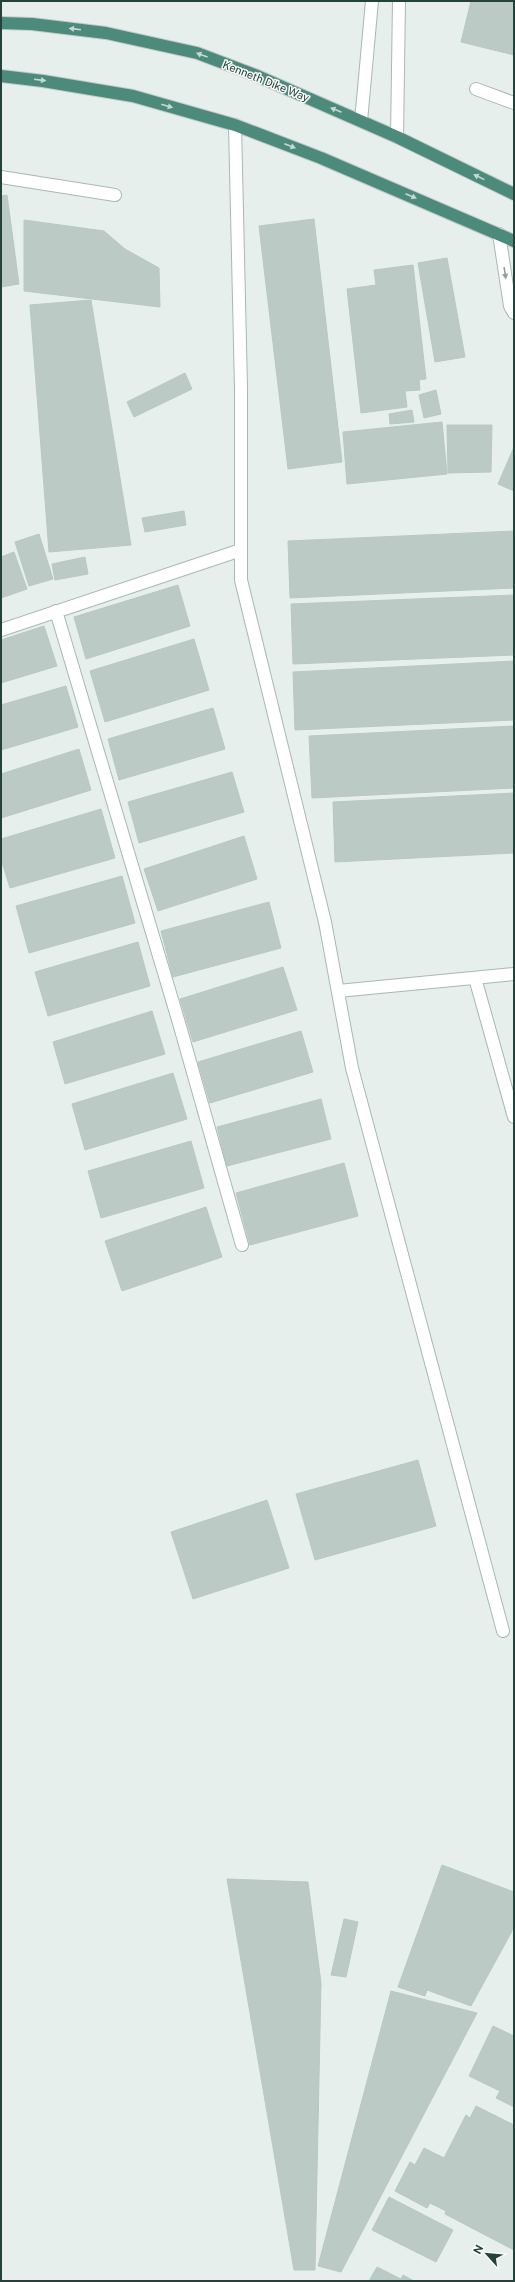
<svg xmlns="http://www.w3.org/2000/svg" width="515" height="2282" viewBox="0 0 515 2282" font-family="'Public Sans',sans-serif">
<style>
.building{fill:#bbcac4;stroke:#b8c9c2}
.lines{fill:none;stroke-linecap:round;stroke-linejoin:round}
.service-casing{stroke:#a8b8b2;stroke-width:14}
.minor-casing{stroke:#a8b8b2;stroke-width:14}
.trunk-casing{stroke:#c2cac8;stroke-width:14}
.service{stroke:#fff;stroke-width:12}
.minor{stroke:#fff;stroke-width:12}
.trunk{stroke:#4c8a7c;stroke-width:12}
.oneway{fill:#c4d9d4}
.oneway2{fill:#92a09c}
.labels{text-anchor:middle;stroke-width:3;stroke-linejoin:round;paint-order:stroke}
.street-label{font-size:11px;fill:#24423a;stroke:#f7fbf9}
</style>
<rect width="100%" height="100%" fill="#e6efeb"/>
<path class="building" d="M471,1H514V55L461,42Z
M7,195L19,284L1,287V196Z
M314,219L342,462L288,469L259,226Z
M24,220L104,231L125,249L159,268L160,307L24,291Z
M447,258L465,357L435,362L418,263Z
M413,265L426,379L419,380L420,390L405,391L407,407L361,413L347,289L376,285L374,270Z
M91,300L131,545L49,552L30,305Z
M185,373L192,389L134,417L127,402Z
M436,390L441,414L424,418L419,395Z
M412,410L414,422L390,424L389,414Z
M442,422L447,474L347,484L343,432Z
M447,425H492L491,472L448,473Z
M514,447V491L498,484Z
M184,511L186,525L145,532L142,518Z
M514,531V588L290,598L288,541Z
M39,534L53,579L29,586L15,542Z
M14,552L27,589L1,598V557Z
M85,557L88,574L55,580L52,564Z
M178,585L190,626L86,659L74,617Z
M514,595V655L293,664L291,604Z
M44,626L57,666L1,683V640Z
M194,639L209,690L105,722L90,671Z
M514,661V720L295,730L293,672Z
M66,686L78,727L1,750V705Z
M213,708L225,749L119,780L108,739Z
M514,726V788L312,798L309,736Z
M79,749L91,790L1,818V774Z
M232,772L244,812L139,843L128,802Z
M514,793V853L335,862L333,802Z
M101,809L115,858L10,888L1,859V839Z
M244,836L257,879L158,911L144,869Z
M122,876L135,923L29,953L16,906Z
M269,902L281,948L173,977L161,931Z
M138,942L150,986L48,1016L35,972Z
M283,967L297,1010L193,1042L180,999Z
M152,1011L165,1054L65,1084L53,1042Z
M301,1031L313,1072L210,1103L198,1062Z
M173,1073L187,1119L85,1150L72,1104Z
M321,1099L331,1139L227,1166L217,1127Z
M191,1141L204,1188L101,1218L88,1171Z
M344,1163L358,1216L250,1245L236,1193Z
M206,1207L222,1257L122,1291L105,1241Z
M418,1460L436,1526L315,1560L296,1494Z
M267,1500L289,1568L193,1599L171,1532Z
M442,1865L514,1892V1925L511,1933L471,2006L427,1990L425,1996L398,1987Z
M227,1879L308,1882L321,1983L315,2270H294Z
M344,1919L358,1922L346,1977L331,1975Z
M391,1991L477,2013L341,2272L318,2266Z
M493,2026L514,2036V2107L496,2098L500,2091L469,2076Z
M476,2106L514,2125V2250L445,2214L446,2211L430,2203L427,2208L395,2191L410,2162L415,2165L424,2148L444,2158L466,2115L470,2118Z
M389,2197L453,2230L436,2262L372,2230Z
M377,2267L401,2279L403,2275L414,2281H369Z"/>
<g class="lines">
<defs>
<path id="service" d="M476,89L514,103
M361,121L372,1
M1,177L115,195
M499,234L510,306L514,313
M56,611L179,1023L242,1245
M1,630L241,550
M475,978L514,1117
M338,991L514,974"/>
<path id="minor" d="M235,125L241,388V580L325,922L352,1068L503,1631
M397,137L399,1"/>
<path id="trunk" d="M1,23L32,24L106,33L197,53L255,75L397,137L514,194
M1,76L43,81L133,96L235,125L321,158L514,241"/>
</defs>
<use href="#service" class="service-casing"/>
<use href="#minor" class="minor-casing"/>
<use href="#trunk" class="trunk-casing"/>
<use href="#service" class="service"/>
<use href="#minor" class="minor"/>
<use href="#trunk" class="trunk"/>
</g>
<defs><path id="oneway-solid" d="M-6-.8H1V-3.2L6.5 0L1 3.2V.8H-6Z"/></defs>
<g class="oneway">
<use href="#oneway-solid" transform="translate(75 29) rotate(-173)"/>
<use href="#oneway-solid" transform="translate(202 55) rotate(-160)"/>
<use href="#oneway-solid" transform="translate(40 80) rotate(7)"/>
<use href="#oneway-solid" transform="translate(167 106) rotate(16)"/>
<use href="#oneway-solid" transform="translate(336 110) rotate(-157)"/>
<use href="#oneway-solid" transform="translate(290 146) rotate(21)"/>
<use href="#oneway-solid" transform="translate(479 177) rotate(-154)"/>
<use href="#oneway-solid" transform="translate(411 196) rotate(23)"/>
</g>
<use class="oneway2" href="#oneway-solid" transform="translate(505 273) rotate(81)"/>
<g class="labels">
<g class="street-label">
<text transform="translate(266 81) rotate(22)" y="4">Kenneth Dike Way</text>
</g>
</g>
<rect width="515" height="2282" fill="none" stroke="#24423a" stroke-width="4"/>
<g transform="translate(487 2254) rotate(297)" stroke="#f7fbf9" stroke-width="3" paint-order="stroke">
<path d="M0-3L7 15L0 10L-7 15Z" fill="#24423a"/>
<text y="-6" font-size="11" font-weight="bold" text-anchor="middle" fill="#24423a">N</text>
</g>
</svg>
